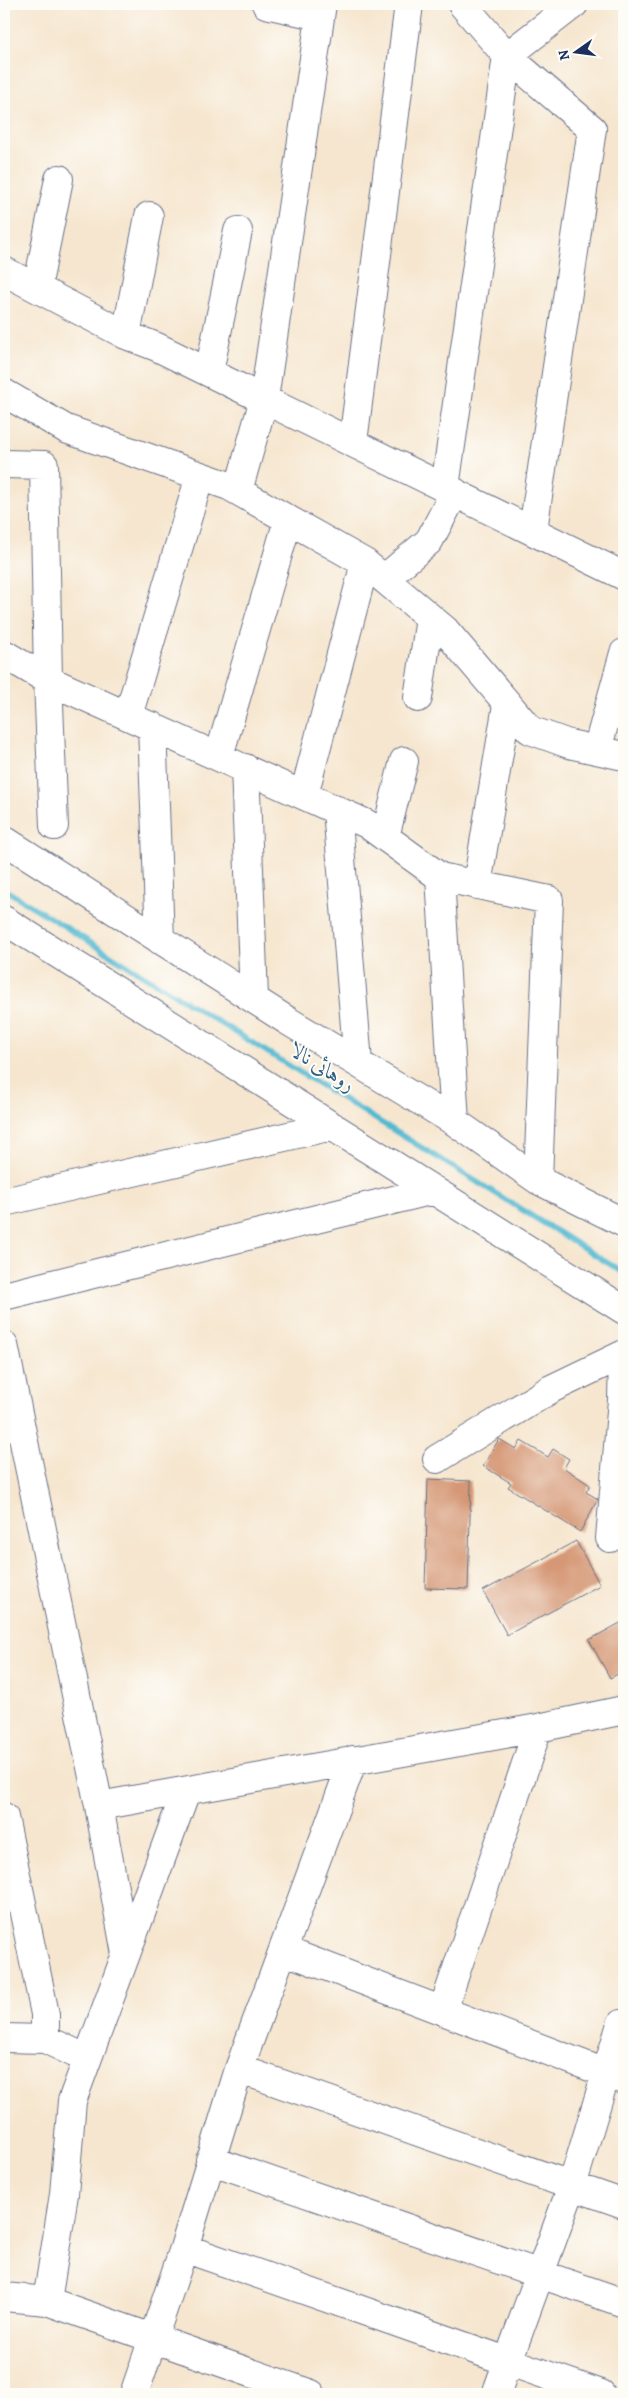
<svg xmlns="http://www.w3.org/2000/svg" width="628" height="2398" viewBox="0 0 628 2398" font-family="Alegreya,Amiri,serif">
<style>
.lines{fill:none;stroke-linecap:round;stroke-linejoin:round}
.stream{stroke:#53b9d1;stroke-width:5.5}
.building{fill:#d59774}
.minor-casing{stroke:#686f86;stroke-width:30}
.minor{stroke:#fff;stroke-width:28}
.labels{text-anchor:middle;stroke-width:4;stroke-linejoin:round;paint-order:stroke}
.water-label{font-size:21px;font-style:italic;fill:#2f5f86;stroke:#fdfcf7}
</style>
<rect width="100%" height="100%" fill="#fdfcf7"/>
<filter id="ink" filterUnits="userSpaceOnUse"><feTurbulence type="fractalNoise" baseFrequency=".02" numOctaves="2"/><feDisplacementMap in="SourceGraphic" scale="10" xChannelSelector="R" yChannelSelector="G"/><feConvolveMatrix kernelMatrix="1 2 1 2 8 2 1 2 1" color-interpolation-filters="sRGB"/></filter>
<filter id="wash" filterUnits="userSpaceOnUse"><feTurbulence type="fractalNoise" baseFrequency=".0096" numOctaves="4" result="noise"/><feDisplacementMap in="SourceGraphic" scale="20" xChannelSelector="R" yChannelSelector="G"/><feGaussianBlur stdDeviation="1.12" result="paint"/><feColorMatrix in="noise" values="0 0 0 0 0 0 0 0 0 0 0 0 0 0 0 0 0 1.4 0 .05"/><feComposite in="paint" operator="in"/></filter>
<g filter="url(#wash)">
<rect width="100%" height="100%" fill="#f6e6cf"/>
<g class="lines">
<path class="stream" d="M4,889L624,1273"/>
</g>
<g id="blocks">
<path class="building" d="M499,1439L516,1449L521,1441L548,1457L553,1449L569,1459L564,1468L590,1485L586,1492L598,1499L580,1532L508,1487L511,1483L483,1466Z
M428,1479L471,1481L468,1589L425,1588Z
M576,1541L600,1585L507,1635L483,1591Z
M624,1621V1671L610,1678L589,1640Z"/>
</g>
</g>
<g filter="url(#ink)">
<use href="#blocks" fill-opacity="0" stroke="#686f86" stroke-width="1"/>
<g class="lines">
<defs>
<path id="minor" d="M266,4L320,16
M4,271L126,335L157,347L624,576
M37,288L59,179
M126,335L149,216
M209,372L238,231
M4,393L66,429L229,486L365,563L445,630L530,730L569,744L624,756
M353,442L409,4
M4,464L44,465L48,680L54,826
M445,487L507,56L462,4
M238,491L264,399L322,4
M533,530L592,129L507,56L574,4
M384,579L429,541L455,492
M4,654L48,680L367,824L440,877L455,1122
M418,698L430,618
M128,716L200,476
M152,726L160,940
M597,750L624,653
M219,756L288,520
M245,768L254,998
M304,795L365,563
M337,810L358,1063
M385,837L404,761
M4,840L288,1021L455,1122L538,1180L624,1223
M440,877L549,900L538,1180
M477,885L507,705
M4,920L624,1310
M4,1202L332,1126
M4,1296L434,1190
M4,1345L99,1806L538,1728L624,1710
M437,1459L551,1389L624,1354
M610,1538L622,1400L623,1355
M186,1791L72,2101L64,2194L47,2301L311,2394
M99,1806L126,1954
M4,1817L45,2014V2039L87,2059
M283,1950L624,2080
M443,2010L538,1728
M4,2038L45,2039
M239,2069L624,2204
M210,2160L624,2303
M184,2248L601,2394
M4,2297L47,2301
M134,2394L184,2248L239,2069L353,1760
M496,2394L572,2186L621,2024"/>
</defs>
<use href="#minor" class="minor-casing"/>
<use href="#minor" class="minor"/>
</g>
</g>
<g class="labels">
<g class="water-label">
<text transform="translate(323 1067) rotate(32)" y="7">روہائی نالا</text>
</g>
</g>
<rect width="628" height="2398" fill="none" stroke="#fdfcf7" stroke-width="20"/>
<g transform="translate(576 52) rotate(256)" stroke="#fdfcf7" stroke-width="4" paint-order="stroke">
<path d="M0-4L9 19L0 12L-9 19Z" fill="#1b2f5e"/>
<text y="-8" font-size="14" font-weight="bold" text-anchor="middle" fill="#1b2f5e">N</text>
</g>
</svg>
